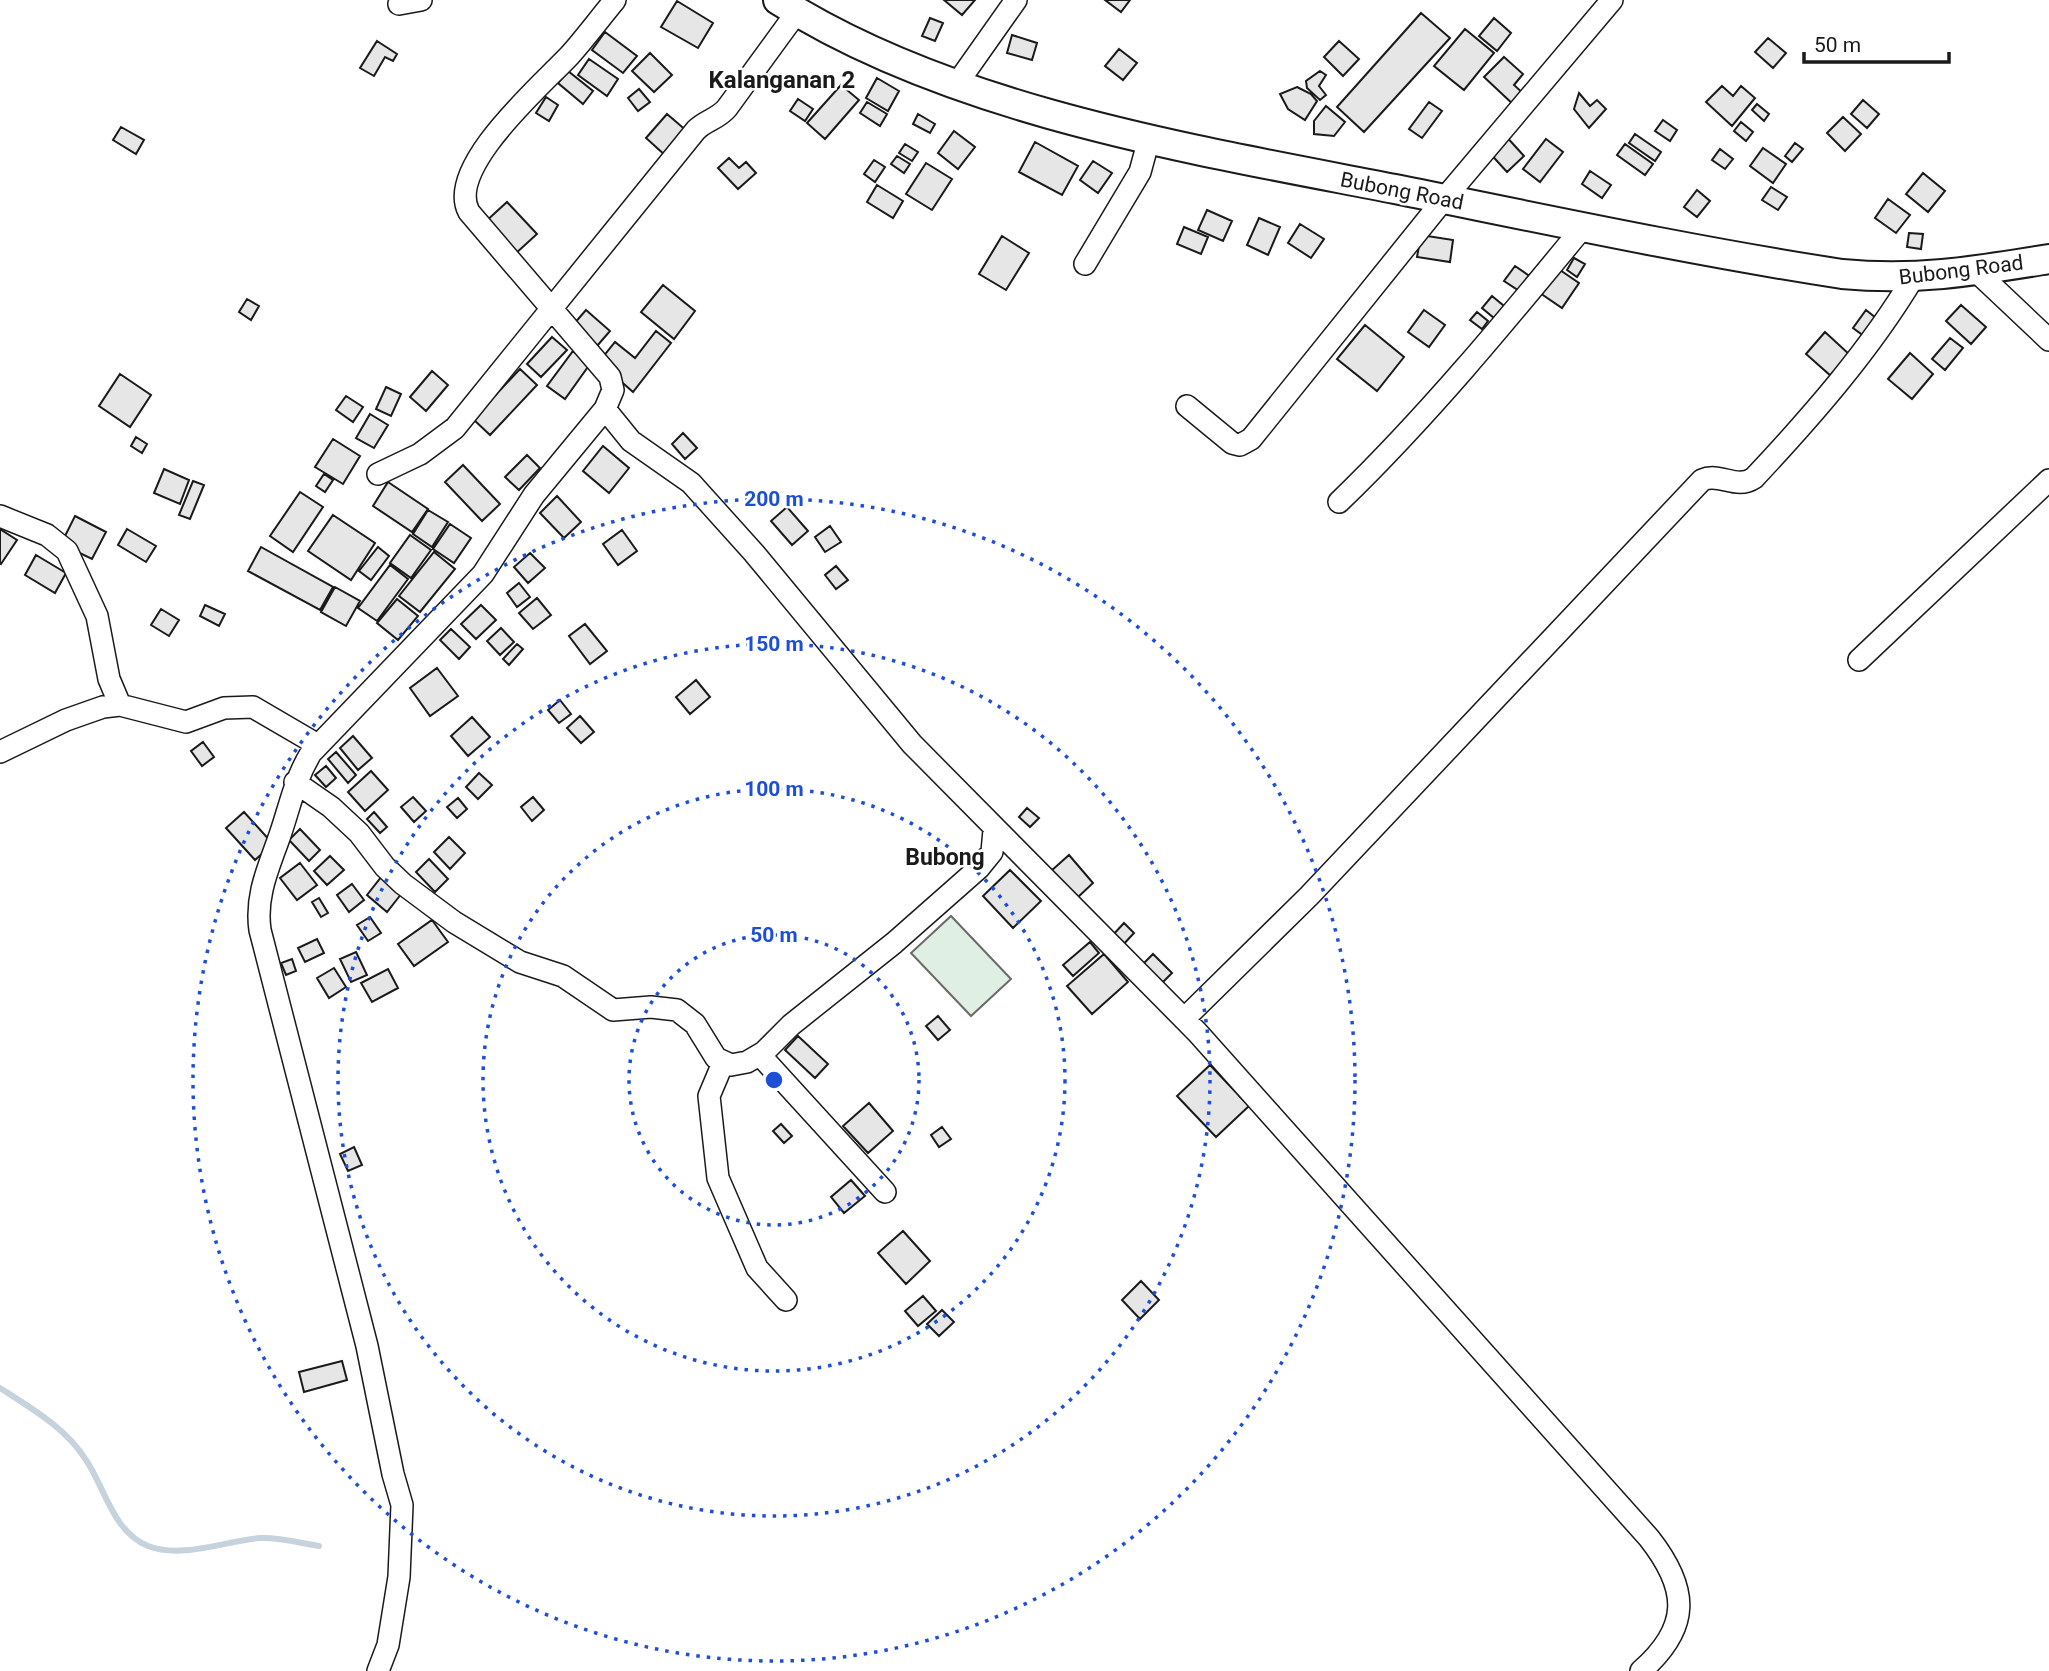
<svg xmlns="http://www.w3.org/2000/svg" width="2049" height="1671" viewBox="0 0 2049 1671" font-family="Roboto,sans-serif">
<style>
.green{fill:#e0efe3;stroke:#6a6a6a;stroke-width:2}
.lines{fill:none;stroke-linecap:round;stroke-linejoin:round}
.stream{stroke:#c6d2dc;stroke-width:6}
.building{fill:#e6e6e6;stroke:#1a1a1a;stroke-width:2}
.minor-casing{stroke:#1a1a1a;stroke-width:24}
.major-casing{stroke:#1a1a1a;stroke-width:32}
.minor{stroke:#fff;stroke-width:21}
.major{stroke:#fff;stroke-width:28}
.ring{fill:none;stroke:#1d4ed8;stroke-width:3.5;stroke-dasharray:3.5 7}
.labels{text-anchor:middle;stroke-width:5;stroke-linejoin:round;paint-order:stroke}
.street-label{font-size:21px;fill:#1a1a1a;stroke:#fff}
.neighbourhood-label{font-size:23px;font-weight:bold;fill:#1a1a1a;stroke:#fff}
.quarter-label{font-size:24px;font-weight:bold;fill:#1a1a1a;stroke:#fff}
.centre{fill:#1d4ed8;stroke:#fff;stroke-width:3.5}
.ring-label{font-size:21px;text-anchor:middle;font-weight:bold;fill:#1d4ed8;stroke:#fff;stroke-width:5;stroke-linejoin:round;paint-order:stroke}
</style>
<rect width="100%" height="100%" fill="#fff"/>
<path class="green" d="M951,916L1011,979L971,1016L911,953Z"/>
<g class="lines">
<path class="stream" d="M0,1388C31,1408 66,1428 86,1460C105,1488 113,1532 148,1546C182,1559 225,1541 260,1538C279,1537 300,1543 319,1546"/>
</g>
<path class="building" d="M944,0H975L962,15Z
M1105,0H1130L1121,12Z
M677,1L713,23L698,48L661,27Z
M1421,13L1450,38L1364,132L1337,107Z
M930,18L943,23L935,41L922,36Z
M1494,18L1511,33L1497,51L1479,36Z
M1465,29L1494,53L1464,90L1434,66Z
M605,32L637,56L623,73L592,50Z
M1012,35L1037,43L1032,60L1007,53Z
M1768,38L1786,53L1773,68L1755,52Z
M377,41L397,54L393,61L385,57L374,76L360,68Z
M1339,41L1359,59L1343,76L1324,57Z
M1119,49L1137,63L1123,80L1105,66Z
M650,53L672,75L654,92L632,71Z
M1504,57L1523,74L1514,85L1526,96L1516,107L1484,77Z
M589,59L618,79L607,96L578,75Z
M568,71L593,91L583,104L558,83Z
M1320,71L1326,75L1319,86L1326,95L1320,100L1307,88L1306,81Z
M877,78L899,91L888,111L866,98Z
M841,85L859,100L825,139L807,123Z
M1722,86L1733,96L1741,86L1755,98L1732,126L1706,102Z
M1297,87L1311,94L1317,101L1305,120L1288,109L1280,94Z
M639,89L650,102L638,111L628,98Z
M1579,93L1590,106L1597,100L1606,109L1589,128L1574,109Z
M546,97L558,105L549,121L536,113Z
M798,99L813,109L805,121L790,111Z
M1863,100L1879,114L1867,128L1851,114Z
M867,102L887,114L880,126L860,113Z
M1429,102L1442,111L1422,138L1409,129Z
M1757,104L1769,114L1764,121L1752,110Z
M1326,106L1345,122L1334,136L1314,134V121Z
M667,114L688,132L666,156L646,138Z
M918,114L935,124L930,133L913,124Z
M1843,117L1861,134L1845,151L1827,133Z
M1663,120L1677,130L1670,141L1655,131Z
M1741,122L1753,132L1746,141L1734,131Z
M121,127L144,140L136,154L113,140Z
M954,131L975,147L958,169L938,153Z
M1504,134L1524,156L1507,172L1487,150Z
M1635,134L1661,152L1655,161L1629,143Z
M1546,139L1563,152L1540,182L1523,169Z
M1035,142L1078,166L1062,195L1019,172Z
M1795,143L1803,149L1792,162L1785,156Z
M905,144L918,152L912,161L899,153Z
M1625,144L1653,164L1645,175L1617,155Z
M1763,148L1786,164L1773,183L1750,166Z
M1720,149L1733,159L1725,169L1712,160Z
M897,156L910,164L904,173L891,164Z
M729,158L739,168L746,162L756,173L738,189L718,168Z
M874,160L885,167L875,182L864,174Z
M1093,161L1112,173L1098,193L1080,180Z
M926,163L952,179L932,210L906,194Z
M1590,171L1611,185L1602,198L1582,184Z
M1923,173L1945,191L1928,212L1906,194Z
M877,185L903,201L893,218L867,202Z
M1771,187L1787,197L1778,210L1762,200Z
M1697,190L1710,201L1697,217L1684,207Z
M1888,199L1910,215L1896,233L1875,218Z
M507,202L537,234L514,255L484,223Z
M1207,210L1232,221L1223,241L1198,230Z
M1259,218L1280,227L1268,255L1247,245Z
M1300,224L1324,239L1311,258L1288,243Z
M1184,227L1208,237L1201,254L1177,244Z
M1909,233L1923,234L1921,249L1907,247Z
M1421,235L1453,240L1450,262L1417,257Z
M1002,236L1029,253L1006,290L979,274Z
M1574,258L1585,264L1577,277L1567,270Z
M1515,266L1531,277L1521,292L1504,281Z
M1557,268L1579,283L1562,308L1540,293Z
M663,285L695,311L674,339L641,312Z
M1492,296L1504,306L1494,318L1482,308Z
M247,299L259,306L251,320L239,312Z
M1961,305L1986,327L1971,344L1946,321Z
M586,310L610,331L597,346L573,325Z
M1424,310L1445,325L1429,347L1408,332Z
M1866,310L1881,322L1868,339L1853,328Z
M1477,312L1488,321L1482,329L1470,320Z
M1365,325L1404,357L1377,391L1337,359Z
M656,331L671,343L633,392L599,362L615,342L635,358Z
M1825,332L1850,355L1831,376L1806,354Z
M552,337L567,350L541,377L527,364Z
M1950,338L1963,348L1945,370L1932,359Z
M573,351L590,364L565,399L547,386Z
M1910,353L1933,374L1912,399L1888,379Z
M520,369L537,385L490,435L473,419Z
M432,371L448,385L426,411L410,397Z
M120,374L151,395L130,427L99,406Z
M386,387L401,394L391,416L376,409Z
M346,396L363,407L353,422L336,410Z
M370,414L388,425L374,448L356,438Z
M683,433L697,448L685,459L672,444Z
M136,437L147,444L142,453L131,446Z
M333,439L360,456L343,484L315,467Z
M603,446L629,468L609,493L583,471Z
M527,455L540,468L519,490L505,477Z
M463,465L500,504L482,521L445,482Z
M164,469L189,480L180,504L154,493Z
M324,474L333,480L325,492L316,486Z
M193,481L204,485L190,519L179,515Z
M388,482L428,509L412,532L373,506Z
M300,492L323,507L293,552L270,536Z
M557,496L581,522L564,538L540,513Z
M787,507L808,531L792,545L771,521Z
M428,510L448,522L432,547L413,534Z
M333,515L375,543L351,580L308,551Z
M75,516L106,532L92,559L61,544Z
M450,524L471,538L454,563L433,549Z
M830,526L841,542L825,552L815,537Z
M0,529L17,540L1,564L0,563Z
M127,529L156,546L146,562L118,545Z
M622,530L637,551L618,565L603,544Z
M410,535L431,550L411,578L390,563Z
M261,547L333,587L320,610L248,571Z
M378,547L389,556L371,580L359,571Z
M434,552L455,569L420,612L399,596Z
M530,553L545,568L528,583L514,567Z
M36,555L66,573L55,593L25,575Z
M390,565L408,579L377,621L358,608Z
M836,566L848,580L836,589L825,575Z
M519,583L530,597L517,607L507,593Z
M335,587L360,601L346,626L321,612Z
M537,598L551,615L533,629L519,613Z
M397,599L418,616L398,640L377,623Z
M205,605L225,614L219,626L200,616Z
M481,605L496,620L476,639L461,624Z
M161,609L179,620L169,636L151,625Z
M585,624L607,651L590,664L569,636Z
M501,628L514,642L500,655L487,641Z
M451,629L470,647L459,659L440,640Z
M517,644L523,649L509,665L503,659Z
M437,668L458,696L430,716L410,688Z
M696,680L710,697L690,714L676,697Z
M560,700L571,714L559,723L548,710Z
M580,716L594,732L581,743L567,728Z
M472,717L490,737L468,756L451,736Z
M353,736L372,758L358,770L340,748Z
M203,742L214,757L202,766L191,751Z
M336,752L356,775L348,783L328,759Z
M326,766L336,778L326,787L315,775Z
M371,771L388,790L365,811L348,792Z
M479,773L492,785L478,799L466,787Z
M413,797L426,811L414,822L401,807Z
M533,797L544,810L532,821L521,807Z
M458,798L467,809L457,818L447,807Z
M1027,808L1039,818L1030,827L1019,817Z
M244,812L273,844L255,860L226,828Z
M374,812L387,827L380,833L367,819Z
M300,829L320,850L309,861L289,840Z
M449,837L465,853L450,869L434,852Z
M1069,855L1093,883L1076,899L1051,871Z
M330,856L344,870L327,885L314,871Z
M429,859L448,879L435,892L416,872Z
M300,863L317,885L297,900L280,878Z
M1010,870L1041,901L1013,928L983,896Z
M382,876L402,893L387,912L367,895Z
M352,884L364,900L349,912L337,895Z
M319,898L328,913L321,917L312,902Z
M370,917L381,933L368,941L357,925Z
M432,920L448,942L414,966L398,944Z
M1124,923L1134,933L1121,947L1111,937Z
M317,939L324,953L305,962L298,948Z
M1090,942L1099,953L1073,976L1063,965Z
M356,952L367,975L351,982L340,959Z
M1104,954L1128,982L1092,1014L1067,986Z
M1153,954L1172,973L1159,986L1140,967Z
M292,959L296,971L286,975L281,963Z
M334,968L346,987L329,998L317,978Z
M388,969L398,988L372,1002L361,983Z
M938,1016L950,1030L938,1040L926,1026Z
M798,1036L828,1064L815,1078L785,1050Z
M1210,1065L1249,1106L1216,1137L1177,1096Z
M869,1103L893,1131L868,1153L843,1126Z
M781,1124L792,1136L784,1143L773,1131Z
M942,1127L951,1139L939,1147L931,1135Z
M354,1147L362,1165L348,1171L340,1154Z
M851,1180L865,1196L844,1213L831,1197Z
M903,1231L930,1261L906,1284L878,1253Z
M1141,1281L1159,1300L1140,1319L1122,1300Z
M923,1296L936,1311L918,1326L905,1311Z
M942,1310L954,1322L939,1336L927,1324Z
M342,1361L347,1380L304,1392L299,1372Z"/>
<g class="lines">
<defs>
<path id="minor" d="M399,4L421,0
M956,85L1016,0
M1085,264L1140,172L1149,139
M1976,271L2049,340
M1187,406L1232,443L1240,445L1251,439L1444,199L1612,0
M605,409L631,441L691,483L754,553L912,744L1197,1032L1649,1538C1689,1589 1691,1627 1641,1671
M378,474L420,454L455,428L696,130C706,120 718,119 727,108L797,12
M1339,502C1427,417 1506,321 1584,226
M0,516L47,535L67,551L97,616L109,679L120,705
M1859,660L2049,480
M0,752L66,720L103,707L120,705L186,722L224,708L253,707L318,745
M295,782L331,807L359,833L385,867L403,884L454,922L520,962L563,976L613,1010L651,1007L677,1010L695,1024L716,1058L731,1065L747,1062L764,1052L791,1025L894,943L979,868L992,852L994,830
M1184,1019L1309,896L1702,480C1720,472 1736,490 1754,478C1812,416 1869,351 1913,278
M760,1055L885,1192
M723,1063L709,1096L718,1178L757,1268L786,1300
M378,1671L388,1645L399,1577L402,1505L393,1474L367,1346L260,930C255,895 269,867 280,835C290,806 295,779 311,753L483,574L534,495L605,409L613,390L610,377L469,212C445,168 542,85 570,55C586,37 600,18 615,0"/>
<path id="major" d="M778,0C952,111 1195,150 1395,189C1544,219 1692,251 1842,274C1918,281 1975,271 2049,259"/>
</defs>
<use href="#minor" class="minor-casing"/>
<use href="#major" class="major-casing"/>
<use href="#minor" class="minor"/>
<use href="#major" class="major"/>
</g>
<g class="ring">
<circle cx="774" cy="1080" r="145"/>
<circle cx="774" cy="1080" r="291"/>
<circle cx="774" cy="1080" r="436"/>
<circle cx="774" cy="1080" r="581"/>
</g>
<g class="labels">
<g class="street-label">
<text transform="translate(1402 191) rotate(11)" y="7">Bubong Road</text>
<text transform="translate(1961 270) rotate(-7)" y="7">Bubong Road</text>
</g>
<g class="neighbourhood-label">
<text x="945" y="865">Bubong</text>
</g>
<g class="quarter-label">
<text x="782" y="88">Kalanganan 2</text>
</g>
</g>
<circle cx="774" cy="1080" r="10" class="centre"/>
<g class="ring-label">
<text x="774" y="506">200 m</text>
<text x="774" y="651">150 m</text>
<text x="774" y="796">100 m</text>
<text x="774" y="942">50 m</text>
</g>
<path d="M1804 52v10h145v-10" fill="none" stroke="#1a1a1a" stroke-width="3.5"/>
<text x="1814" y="52" font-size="21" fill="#1a1a1a" stroke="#ffffff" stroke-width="5" paint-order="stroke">50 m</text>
</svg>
